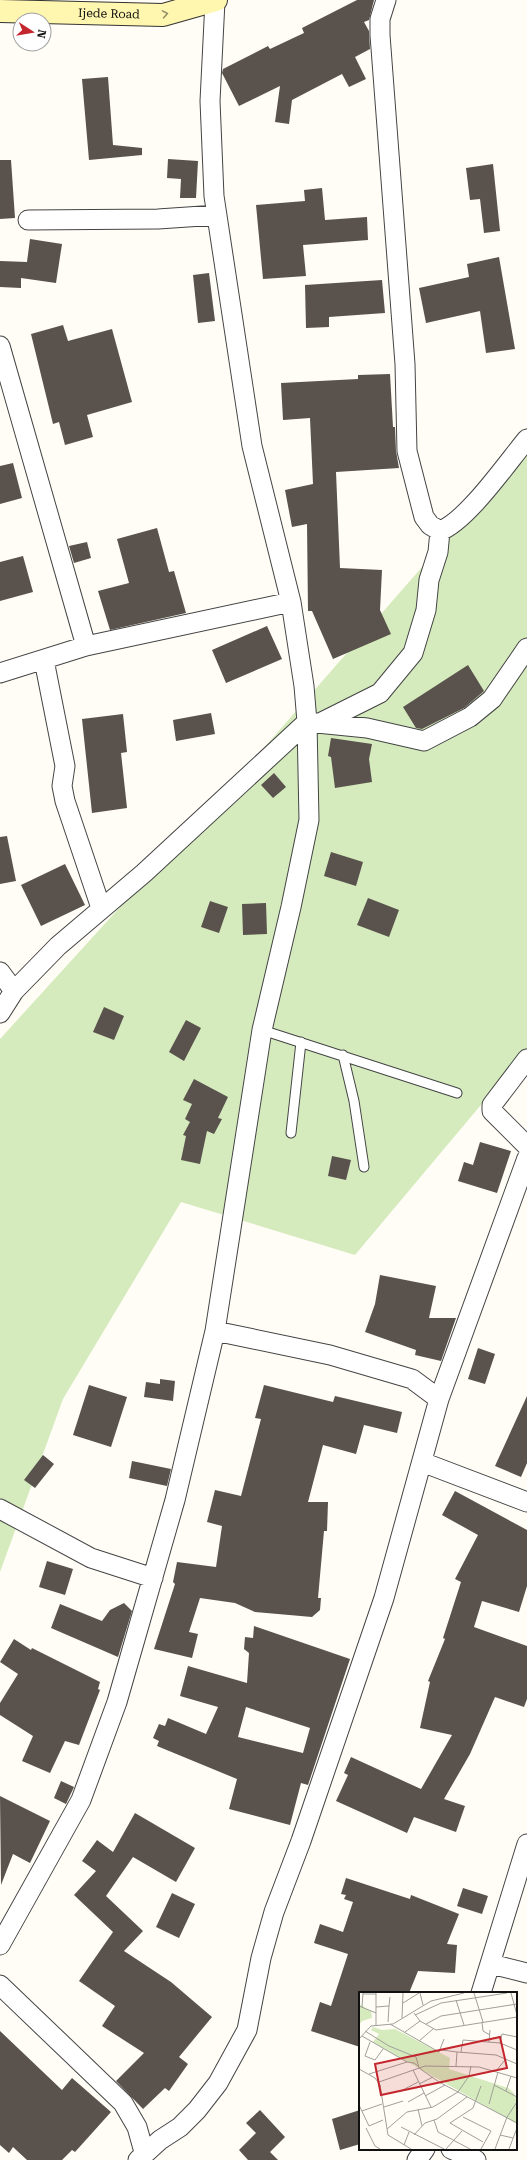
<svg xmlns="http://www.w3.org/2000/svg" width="527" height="2160" viewBox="0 0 527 2160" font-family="'Roboto Serif',serif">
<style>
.green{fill:#d5ebbd}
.building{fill:#5a524d;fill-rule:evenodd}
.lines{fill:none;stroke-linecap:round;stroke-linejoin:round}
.service-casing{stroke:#444;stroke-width:11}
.minor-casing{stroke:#444;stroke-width:21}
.secondary-casing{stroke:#333;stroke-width:24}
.service{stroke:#fff;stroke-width:9}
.minor{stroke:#fff;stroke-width:19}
.secondary{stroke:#fff6b0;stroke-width:22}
.oneway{stroke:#948f68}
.labels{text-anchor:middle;stroke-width:4;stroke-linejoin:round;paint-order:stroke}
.street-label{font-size:12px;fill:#111;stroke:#fff}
.inset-road{fill:none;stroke:#a09f9a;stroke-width:1}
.view{fill:#c4262e;fill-opacity:0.15;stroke:#c4262e;stroke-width:2}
.inset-edge{fill:none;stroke:#111;stroke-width:2}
</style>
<rect width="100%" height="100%" fill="#fffdf5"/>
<path class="green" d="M527,447V1050L355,1255L181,1202L63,1399L0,1572V1039L241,774Z"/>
<path class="building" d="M357,0H374L369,20L364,22L369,31L370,49L355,57L366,79L349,87L342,74L292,100L289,124L275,122L280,86L239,106L222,73L223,69L268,46L270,49L304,33L302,28Z
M108,77L113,145L142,148V155L89,160L82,79Z
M168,159L198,161L196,198H180L181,179L167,178Z
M0,160H11L15,218L0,219Z
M493,164L500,231L484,233L480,199L470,200L466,168Z
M322,188L325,220L367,217L368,240L303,245L306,276L263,279L256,205L305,201L304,190Z
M30,239L62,244L56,283L21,278V288L0,287V261L27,262Z
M499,257L515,349L486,353L480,311L426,323L419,288L469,277L467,264Z
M209,273L215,321L198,323L193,275Z
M382,280L385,313L329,317V327L306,328L305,285Z
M63,325L68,341L112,329L132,402L87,415L93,437L65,445L59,422L53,424L31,334Z
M390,374L393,427H395L396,451L399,468L336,472L340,568L382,570L380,610L391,634L333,659L312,611H308L307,524L292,527L285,490L313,484L310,418L283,420L281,383L358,379V375Z
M13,463L22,498L0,504V466Z
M157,528L169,572L174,571L186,613L110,630L98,591L129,583L117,539Z
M87,542L91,558L74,563L69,546Z
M23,556L33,592L0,601V562Z
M267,626L282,659L226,683L212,650Z
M468,665L484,691L464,708L422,729L416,728L403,707Z
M211,713L215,734L176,741L173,720Z
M123,714L127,752L121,753L127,808L92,813L82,719Z
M331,738L372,744L369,759L372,782L335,788L331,757L328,756Z
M274,773L286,787L273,798L261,785Z
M7,836L16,881L0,884V837Z
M331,852L363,862L356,886L324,876Z
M65,864L85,905L41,926L21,885Z
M368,898L399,910L389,937L357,925Z
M210,901L228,907L219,933L201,927Z
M266,903L267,934L243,935L242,904Z
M104,1007L124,1016L114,1040L93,1032Z
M186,1020L201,1028L184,1061L169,1052Z
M194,1079L228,1097L218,1118L222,1119L214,1134L207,1131L200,1164L181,1160L186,1136L183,1135L190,1122L185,1119L192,1104L183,1100Z
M480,1142L511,1151L497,1193L458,1181L464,1162L473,1165Z
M332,1156L351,1160L346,1180L328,1176Z
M380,1275L436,1286L429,1318H456L441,1361L415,1355L416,1350L365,1332L375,1304Z
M478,1348L495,1354L485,1384L468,1379Z
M160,1379L175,1381L173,1401L144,1397L146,1382L160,1384Z
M89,1385L127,1397L111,1447L73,1435Z
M264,1385L333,1402L335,1396L402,1412L397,1433L364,1425L356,1454L323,1445L308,1502H328L327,1531H324L318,1598H321L320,1610L312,1617L255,1612L235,1603L200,1598L189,1632L198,1634L192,1658L154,1649L175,1584L173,1582L177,1562L216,1567L222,1526L207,1522L215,1490L241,1496L261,1419L255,1418Z
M527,1396V1463L521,1477L495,1466Z
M43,1455L54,1464L35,1488L24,1480Z
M132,1461L171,1469L167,1486L129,1478Z
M455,1491L527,1530V1586L519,1612L482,1601L474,1627L527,1646V1699L524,1707L495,1697L470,1754L444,1799L465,1806L456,1832L414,1817L407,1833L336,1801L348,1775L344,1773L351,1757L421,1789L452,1735L420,1728L430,1682L428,1681L445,1639L443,1638L461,1582L455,1579L478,1535L442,1515Z
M47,1561L73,1569L65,1595L39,1587Z
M124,1603L132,1611L118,1657L51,1628L60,1604L102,1621L110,1610Z
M254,1626L350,1659L308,1785L301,1783L290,1825L229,1809L237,1779L157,1746L159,1741L153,1738L159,1724L165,1726L168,1718L206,1734L218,1707L180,1696L188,1666L247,1683L249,1653L244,1649L245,1637L253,1638ZM246,1707L310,1728L303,1753L238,1737Z
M14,1639L31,1650L32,1648L100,1682L98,1689L100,1690L79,1745L65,1741L50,1773L22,1761L33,1736L0,1715V1703L18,1674L0,1662Z
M61,1781L74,1787L66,1804L54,1798Z
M0,1796L50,1821L30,1863L13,1854L1,1885Z
M135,1813L195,1848L176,1882L133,1857L106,1896L143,1931L124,1951L171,1982L212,2017L179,2057L188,2064L169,2091L165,2088L143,2109L116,2081L144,2053L102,2026L115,2006L79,1981L113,1932L74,1895L96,1871L82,1861L97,1840L113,1852Z
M346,1878L410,1899L411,1895L459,1914L447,1944L457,1945L455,1973L418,1971L409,1993H360V2047L311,2031L320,2002L331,2006L348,1954L314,1943L320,1924L343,1932L353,1902L344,1899L346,1895L341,1894Z
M463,1888L488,1896L482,1914L457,1906Z
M172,1893L195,1904L179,1938L156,1927Z
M0,2031L62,2090L72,2078L111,2112L75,2152L72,2150L62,2160H27L13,2147L9,2153L0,2145Z
M260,2110L285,2137L270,2152L278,2160H248L239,2150L256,2133L246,2123Z
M360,2110V2144L340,2150L332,2119Z"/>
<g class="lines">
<defs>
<path id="service" d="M262,1030L457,1093
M343,1055L354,1101L364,1167
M291,1133L301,1042"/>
<path id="minor" d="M386,0L380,19V35L405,364L407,451L424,517L430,525L440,531
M28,220L158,219L217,215
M0,346L86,646
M440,531C467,521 507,463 527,439
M44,660L65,766L62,786L65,801L101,908
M0,673L86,646L291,602
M320,723L380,693L413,653L426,610L429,580L438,552L440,531
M0,972L14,991
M0,1013L14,991L58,946L144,873L307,722L367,728L424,741L470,717L492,699L527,648
M527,1059L492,1105V1111L527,1146
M439,1399L527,1158
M422,1462L527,1502
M0,1509L91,1558L153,1578
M0,1945L81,1800L117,1702L175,1500L215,1331L262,1030L291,907L309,820L307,722L304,686L291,602L252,446L214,196L210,101L215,1
M491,1964L527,1973
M0,1985L123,2103L137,2127L144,2152
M481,1993L527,1844
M451,2149L476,2160
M138,2160L160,2140L180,2127L197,2110L218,2083L247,2030L261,1958L274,1912L301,1841L384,1598L439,1399L412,1379L330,1355L215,1331
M417,2160L425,2149"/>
<g id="secondary">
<path id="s1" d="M0,11L163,15L216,0"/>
</g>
</defs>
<use href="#service" class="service-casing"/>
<use href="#minor" class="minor-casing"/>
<use href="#secondary" class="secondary-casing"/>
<use href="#service" class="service"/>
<use href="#minor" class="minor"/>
<use href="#secondary" class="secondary"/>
</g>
<defs><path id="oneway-chevron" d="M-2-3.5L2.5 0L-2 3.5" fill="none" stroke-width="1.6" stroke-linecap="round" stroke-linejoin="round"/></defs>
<use class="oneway" href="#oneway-chevron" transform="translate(165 14) rotate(-10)"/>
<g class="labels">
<g class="street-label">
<text dy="4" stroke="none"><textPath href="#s1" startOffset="109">Ijede Road</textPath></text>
</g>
</g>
<g transform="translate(359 1992)">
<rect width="158" height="158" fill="#fffdf5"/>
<path d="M0,12L12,19L13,26L3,29L0,33ZM14,35L23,38L36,37L91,66L90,77L149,96L155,101L158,110V132L14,50L20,42L12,38Z" fill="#d5ebbd"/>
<path class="inset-road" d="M61,1L64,13M115,1L124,30M152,1L158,23M4,2H17M97,8L105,33M44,11L60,1M0,14L17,21M3,15L4,1M17,15L30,14L31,5M55,21L61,29L77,38L158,25M56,23L82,11L148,1M43,26L44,1M29,30L30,14M123,30L124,39L131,43M31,32L80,60L85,47M67,32L82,24L158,12M17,33V1M6,39L30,54L57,65L60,76L80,90L158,131M46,40L61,29M3,44L48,70M0,47L12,34L34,32L72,9L105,1M60,49L74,37M11,50L6,64L16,68L24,57M130,50L131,38M141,51L143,42L158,45M83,58L98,60M102,60L104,48L141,51L158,58M97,74L98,60L137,63L158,72M0,77L16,86L21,93L29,143L52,157M54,78L72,115M137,79L146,68M10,82L48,70L55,71L59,74M20,90L66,74L120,75L158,86M60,92L74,85M135,93L158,105M122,94L114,116L91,131L124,150M42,99L59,90M147,99L152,84M66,104L86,93M49,110L65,101M130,112L139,80M0,113L10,134L24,128M25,115L44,109M59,117L63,134M3,119L23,112M104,125L132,139L122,157M75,128L79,140L111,157M42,135L85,157M7,136L16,154L21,157M28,137L48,120L74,115L99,100L110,84L112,74M55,143L66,131L78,127L108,105M141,143L154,146M45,153L50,140M87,157L103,139M136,157L148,125L158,110M150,157L158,136"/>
<path class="view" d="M141,45L148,76L22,103L16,72Z"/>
<rect width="158" height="158" class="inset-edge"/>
</g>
<g transform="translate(32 32) rotate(102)"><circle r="19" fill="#ffffff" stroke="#a0a0a0"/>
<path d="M0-3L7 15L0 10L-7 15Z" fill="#c4262e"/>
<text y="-6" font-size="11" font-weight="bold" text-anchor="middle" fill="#111111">N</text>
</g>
</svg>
